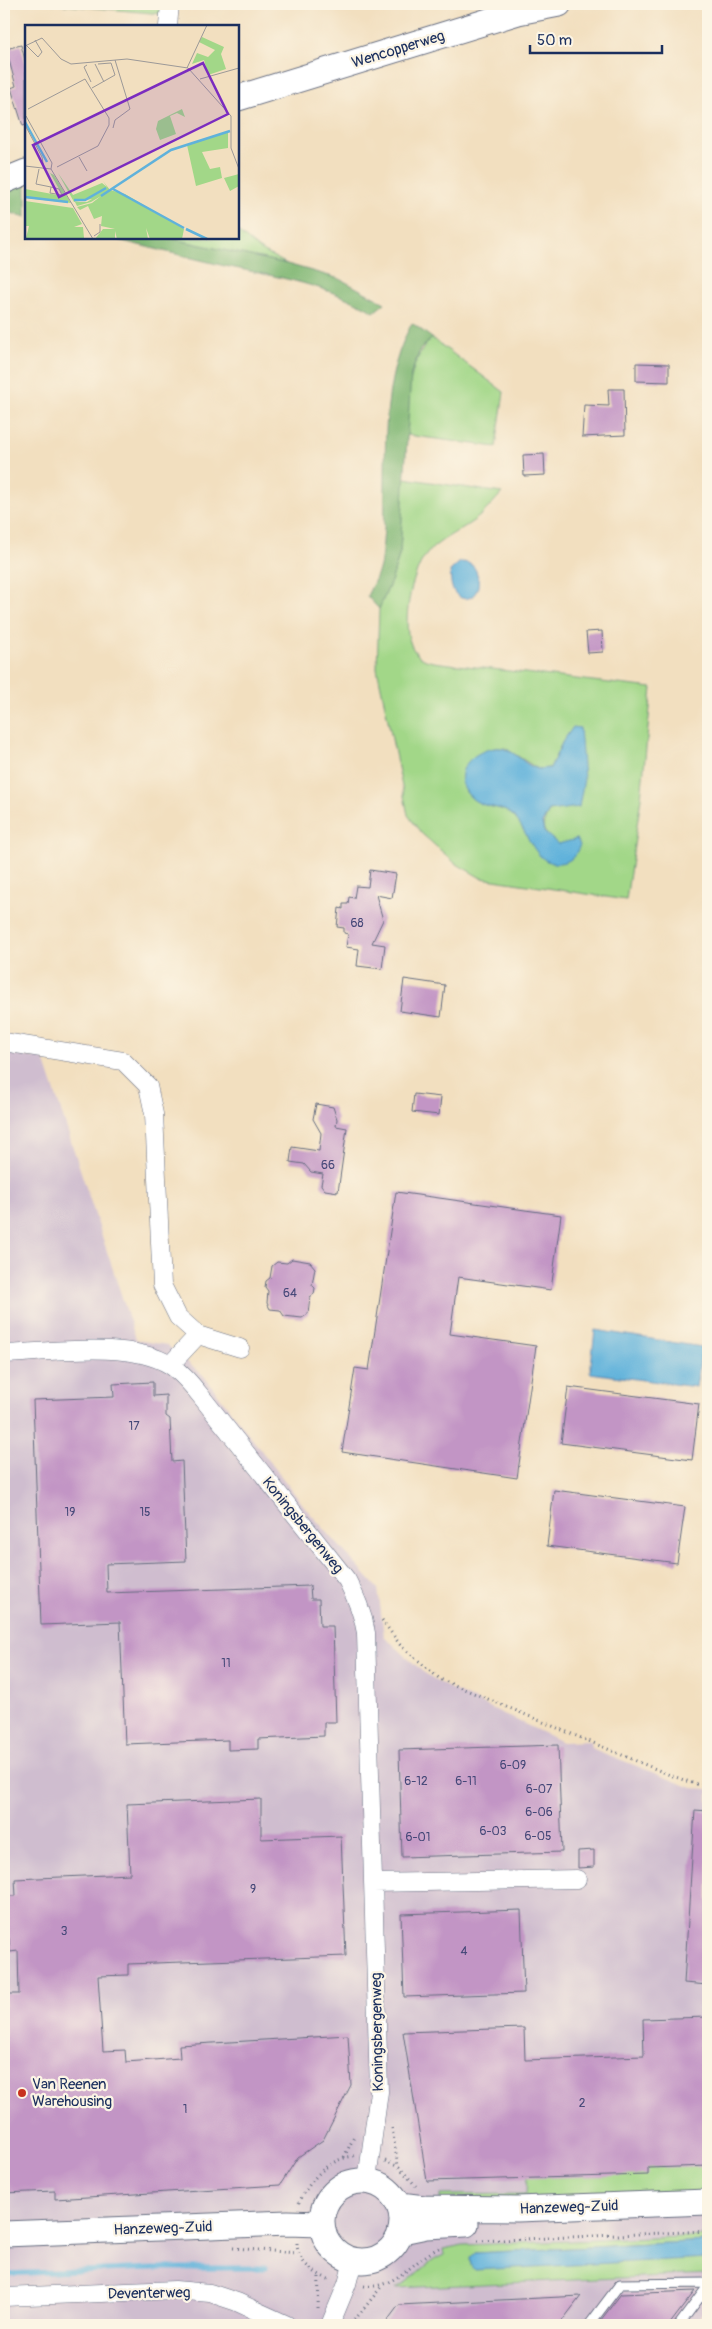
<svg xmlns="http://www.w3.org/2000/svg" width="712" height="2329" viewBox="0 0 712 2329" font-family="Pangolin,sans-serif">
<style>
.industrial{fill:#cfbdcf}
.green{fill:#a2d788;stroke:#5e8373;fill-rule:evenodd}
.forest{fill:#81b874;stroke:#4e7469}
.water{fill:#60b2db;stroke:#3e709c}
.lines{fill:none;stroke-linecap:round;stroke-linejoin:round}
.stream{stroke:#60b2db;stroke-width:5}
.building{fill:#c295c5}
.lane-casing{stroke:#666d80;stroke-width:11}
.street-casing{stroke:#666d80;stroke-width:19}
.secondary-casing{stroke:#666d80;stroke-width:27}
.path{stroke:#666d80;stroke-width:3;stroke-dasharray:1 4;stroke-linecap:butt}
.lane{stroke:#fff;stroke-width:9}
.street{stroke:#fff;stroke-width:18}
.secondary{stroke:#fff;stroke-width:25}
.poi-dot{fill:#c8321e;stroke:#fcf5e5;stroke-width:2}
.labels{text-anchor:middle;stroke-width:4.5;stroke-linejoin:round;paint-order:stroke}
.number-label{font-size:12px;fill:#454878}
.street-label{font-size:15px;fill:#1b2f5e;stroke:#fcf5e5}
.poi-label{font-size:15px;fill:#1b2f5e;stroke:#fcf5e5;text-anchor:start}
.inset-river{fill:none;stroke:#60b2db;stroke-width:2.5}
.inset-road{fill:none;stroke:#9c9998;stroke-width:1}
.view{fill:#7b2cbf;fill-opacity:0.15;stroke:#7b2cbf;stroke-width:2.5}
.inset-edge{fill:none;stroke:#1b2f5e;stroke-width:2.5}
</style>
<rect width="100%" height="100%" fill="#fcf5e5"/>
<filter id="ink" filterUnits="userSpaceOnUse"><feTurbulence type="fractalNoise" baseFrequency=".02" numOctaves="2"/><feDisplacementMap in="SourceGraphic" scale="10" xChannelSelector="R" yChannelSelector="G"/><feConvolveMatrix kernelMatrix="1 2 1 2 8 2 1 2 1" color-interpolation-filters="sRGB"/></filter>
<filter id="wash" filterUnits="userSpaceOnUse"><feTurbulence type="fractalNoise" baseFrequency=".0096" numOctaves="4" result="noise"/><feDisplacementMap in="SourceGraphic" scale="20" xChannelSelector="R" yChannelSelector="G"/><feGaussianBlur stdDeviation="1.12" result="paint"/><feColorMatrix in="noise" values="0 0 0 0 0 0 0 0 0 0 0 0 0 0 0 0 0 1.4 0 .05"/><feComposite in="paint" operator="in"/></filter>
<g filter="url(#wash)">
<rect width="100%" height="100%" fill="#f2dfbf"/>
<path class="industrial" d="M4,1053L44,1059L136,1340L167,1345L203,1375L308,1511L378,1589L384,1636L423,1672L445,1686L562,1742L590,1741L591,1748L692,1788L708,1789V2306L693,2325H4Z"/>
<path class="green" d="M53,4H161L162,14L54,4Z
M238,232L259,249L287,264L169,238H238Z
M432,338L504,392L496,447L407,435C409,399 405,365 432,338Z
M404,478L502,493C495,500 488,509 481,515C463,531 436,539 423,559C410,580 398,635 417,654C423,661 433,662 441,663L652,688L641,798L626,900L481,878L455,863L421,833L408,815L377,668L379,609L392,579L400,552ZM563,741L558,809L549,811C539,830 543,832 558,844L540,856C532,844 524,827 514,816C500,803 483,812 465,791L494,748H505L538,769L550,768Z
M708,2164V2195L440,2201V2195L526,2194L527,2176Z
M708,2236V2241L475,2253L708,2258V2274L395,2288C414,2281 425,2262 444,2255L443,2249L463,2245Z"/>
<path class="forest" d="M26,179V217L4,211V187Z
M110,238H169L287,264L340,279L385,303L374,312C328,285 278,277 225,266C187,257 148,247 110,238Z
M412,323L432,338L420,350L411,374L400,552L392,579L379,609L367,596C372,585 380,572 381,560C392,482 372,395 412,323Z"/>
<path class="water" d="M460,562C468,562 473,564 476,571C485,593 466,607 455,593C450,587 451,578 450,571Z
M573,727L580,728L584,779L579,807L549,811L542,823L544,832L558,844L577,839L580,845C575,856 572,862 559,863C534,866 528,829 513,816C500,803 480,811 467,793C451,771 473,751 495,748C513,746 523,766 539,769C542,769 547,768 550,768L563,741Z
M595,1330L702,1347L696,1387L590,1373Z
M708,2241V2258L474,2270L471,2266L470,2258L475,2253Z"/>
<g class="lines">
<path class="stream" d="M4,2274L153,2268H266"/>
</g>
<g id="blocks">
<path class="building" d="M21,45L26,64V125L23,126L11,88L16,86L6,49Z
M636,363L669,364V382L636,381Z
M608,389H624L625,435L582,437L584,405L609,406Z
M544,454L545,475L524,476L523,455Z
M602,631L603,652L588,653L586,632Z
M370,870L396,874L392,898L376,895L383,920L372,943L385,945L382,969L357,966L359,949L346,947L348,934L344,933V928L337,927L339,908L343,909V904H348L349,897L354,898L356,886L368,887Z
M404,979L445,985L441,1017L400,1011Z
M414,1094L441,1097L439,1115L412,1112Z
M316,1104L333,1107L337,1119L336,1126L347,1128L338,1192L325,1190L321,1185L323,1174L311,1172L304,1164L290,1162L292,1147L319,1151L321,1133L313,1119Z
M396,1192L561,1215L551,1290L458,1277L450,1334L536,1346L517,1478L342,1452L355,1368L369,1370Z
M292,1259L310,1262L315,1268L312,1285L315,1288L314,1294L310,1297L308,1314L302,1318L284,1316L280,1310L270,1309L267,1303L268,1291L265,1287L266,1281L270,1278L272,1266L277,1262L287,1263Z
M153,1382V1396L166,1395V1416L170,1419L172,1462L182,1461L186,1561L106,1564L107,1593L310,1586L311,1599H319L320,1626H333L336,1722H324V1736L258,1739V1749L228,1750V1740L125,1744L120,1622L41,1625L33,1400L114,1397L113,1384Z
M568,1387L699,1404L692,1460L561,1443Z
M554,1490L685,1507L677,1563L547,1546Z
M558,1745L562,1852L402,1857L399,1750Z
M261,1799V1839L341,1836L346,1956L128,1964V1975L98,1976L103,2051L125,2050L126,2062L180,2058L179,2045L348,2035L351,2085L323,2140L298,2157L280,2185L55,2199V2191L4,2193V1994H19L18,1951L10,1952L9,1938H4V1896H16L15,1879L130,1874L127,1804Z
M695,1810L708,1811V1985L684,1983Z
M594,1850V1867L578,1868V1851Z
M521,1910L524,1993L404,1997L401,1914Z
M708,2017V2166L648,2168V2175L427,2181L403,2032L524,2028L525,2060L644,2056L643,2019Z
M695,2291L669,2325H597L621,2294Z
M581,2296L559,2325H384L399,2305Z"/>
</g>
</g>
<g filter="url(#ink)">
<use href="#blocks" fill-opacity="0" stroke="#666d80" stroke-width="1"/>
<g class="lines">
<defs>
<path id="lane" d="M589,2325L620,2284L708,2283
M679,2325L708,2286"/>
<path id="street" d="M168,26L170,4
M4,1042L123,1061L148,1086L154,1114L162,1285L178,1317L198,1335L240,1348
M4,1354C50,1352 131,1340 170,1365C182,1373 191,1384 200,1395L347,1580C356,1598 363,1613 366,1633L379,2092L367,2180
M170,1365L198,1335
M373,1883L577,1879
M4,2297L175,2290L210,2293L237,2302L287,2325
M330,2325L347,2284L353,2261"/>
<path id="secondary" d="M238,98L518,12L559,4
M4,181L26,172
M322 2221a40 40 0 1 1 80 0a40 40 0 1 1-80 0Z
M400,2205L424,2208L517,2209L708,2202
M402,2231L426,2226L466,2224
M4,2234L288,2223L321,2224"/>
</defs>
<use href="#lane" class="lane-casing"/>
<use href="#street" class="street-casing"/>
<use href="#secondary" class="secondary-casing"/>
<path class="path" d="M382,1620L401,1646L440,1679L670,1775L695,1784H708
M392,2128L398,2166
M344,2157L355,2135
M385,2161L399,2167L416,2186
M299,2203C310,2179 328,2159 354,2156
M478,2241L708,2231
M297,2243C297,2262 314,2274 331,2280
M233,2248L297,2253
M364,2286C395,2290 414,2259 441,2247
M318,2308L319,2276
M350,2322L357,2317L382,2286"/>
<use href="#lane" class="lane"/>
<use href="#street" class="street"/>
<use href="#secondary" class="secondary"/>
</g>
</g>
<circle class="poi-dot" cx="22" cy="2093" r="5"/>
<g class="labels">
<g class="number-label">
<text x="357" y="927">68</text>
<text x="328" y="1169">66</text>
<text x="290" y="1297">64</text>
<text x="134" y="1430">17</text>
<text x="70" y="1516">19</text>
<text x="145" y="1516">15</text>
<text x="226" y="1667">11</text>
<text x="513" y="1769">6-09</text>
<text x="416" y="1785">6-12</text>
<text x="466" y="1785">6-11</text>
<text x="539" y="1793">6-07</text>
<text x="539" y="1816">6-06</text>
<text x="493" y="1835">6-03</text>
<text x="538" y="1840">6-05</text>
<text x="418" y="1841">6-01</text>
<text x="253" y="1893">9</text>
<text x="64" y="1935">3</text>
<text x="464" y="1955">4</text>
<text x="582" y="2107">2</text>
<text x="185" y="2113">1</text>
</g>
<g class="street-label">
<text transform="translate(398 49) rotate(-17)" y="5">Wencopperweg</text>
<text transform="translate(303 1525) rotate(51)" y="5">Koningsbergenweg</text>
<text transform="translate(377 2032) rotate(-91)" y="5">Koningsbergenweg</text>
<text transform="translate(569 2207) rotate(-2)" y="5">Hanzeweg-Zuid</text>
<text transform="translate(163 2228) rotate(-2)" y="5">Hanzeweg-Zuid</text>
<text transform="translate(149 2293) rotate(-1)" y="5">Deventerweg</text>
</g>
<g class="poi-label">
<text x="32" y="2089">Van Reenen<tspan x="32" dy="17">Warehousing</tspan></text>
</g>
</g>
<g transform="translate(25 25)">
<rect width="214" height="214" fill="#f2dfbf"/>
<path d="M177,12L199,22L196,29L201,44L183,50L179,35L167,39L172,28L183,32L190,25L174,17ZM157,84L160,92L152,88L145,91L151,109L135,115L131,104L133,96ZM203,107V123L177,127L185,144L195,142L197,153L171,161L162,120ZM25,148L29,150L46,178L0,173V164L38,171ZM33,148L48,170L77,158L82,162L78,156L85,165L100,169L159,204L157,214H125L121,203L123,214H92L90,206V214H70L78,204H90L76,201L77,191L69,194L63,181L55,185L52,182L67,178L76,171L66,177L52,181L50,177H62L67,174L49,177ZM214,149V161L205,166L199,153ZM0,176L48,183L57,199L49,202H58L59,213H1L4,201H0Z" fill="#a2d788"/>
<path class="inset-river" d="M0,97L22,137M88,164L159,203M76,171L146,125L205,106M0,172L43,177M49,175H60L81,163M161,204L182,214"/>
<path class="inset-road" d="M17,13L36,34L46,39L102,34L163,43L206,91V123L214,144M1,20L13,32L17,27L10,15M0,21L17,13M70,39L79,57M62,40L59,42L66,57M162,43L182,0M175,54L214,43M67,63L90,50L86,38L73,39M3,84L60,54L84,93V100L73,121L32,142M1,91L27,138L26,144L68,214M0,100L17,132L19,144M88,103L90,95L105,84L90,35M54,132L62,146M0,141L26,144M14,144L11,159L26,162L34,164L37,170L25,168L26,162M69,211L75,207V199"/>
<path class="view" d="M178,38L203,89L34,172L8,120Z"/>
<rect width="214" height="214" class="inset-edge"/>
</g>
<rect width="712" height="2329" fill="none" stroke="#fcf5e5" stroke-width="20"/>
<path d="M530 45v8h132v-8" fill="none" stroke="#1b2f5e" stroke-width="2.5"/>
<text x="537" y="45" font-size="15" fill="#1b2f5e" stroke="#fcf5e5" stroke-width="4" paint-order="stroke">50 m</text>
</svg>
